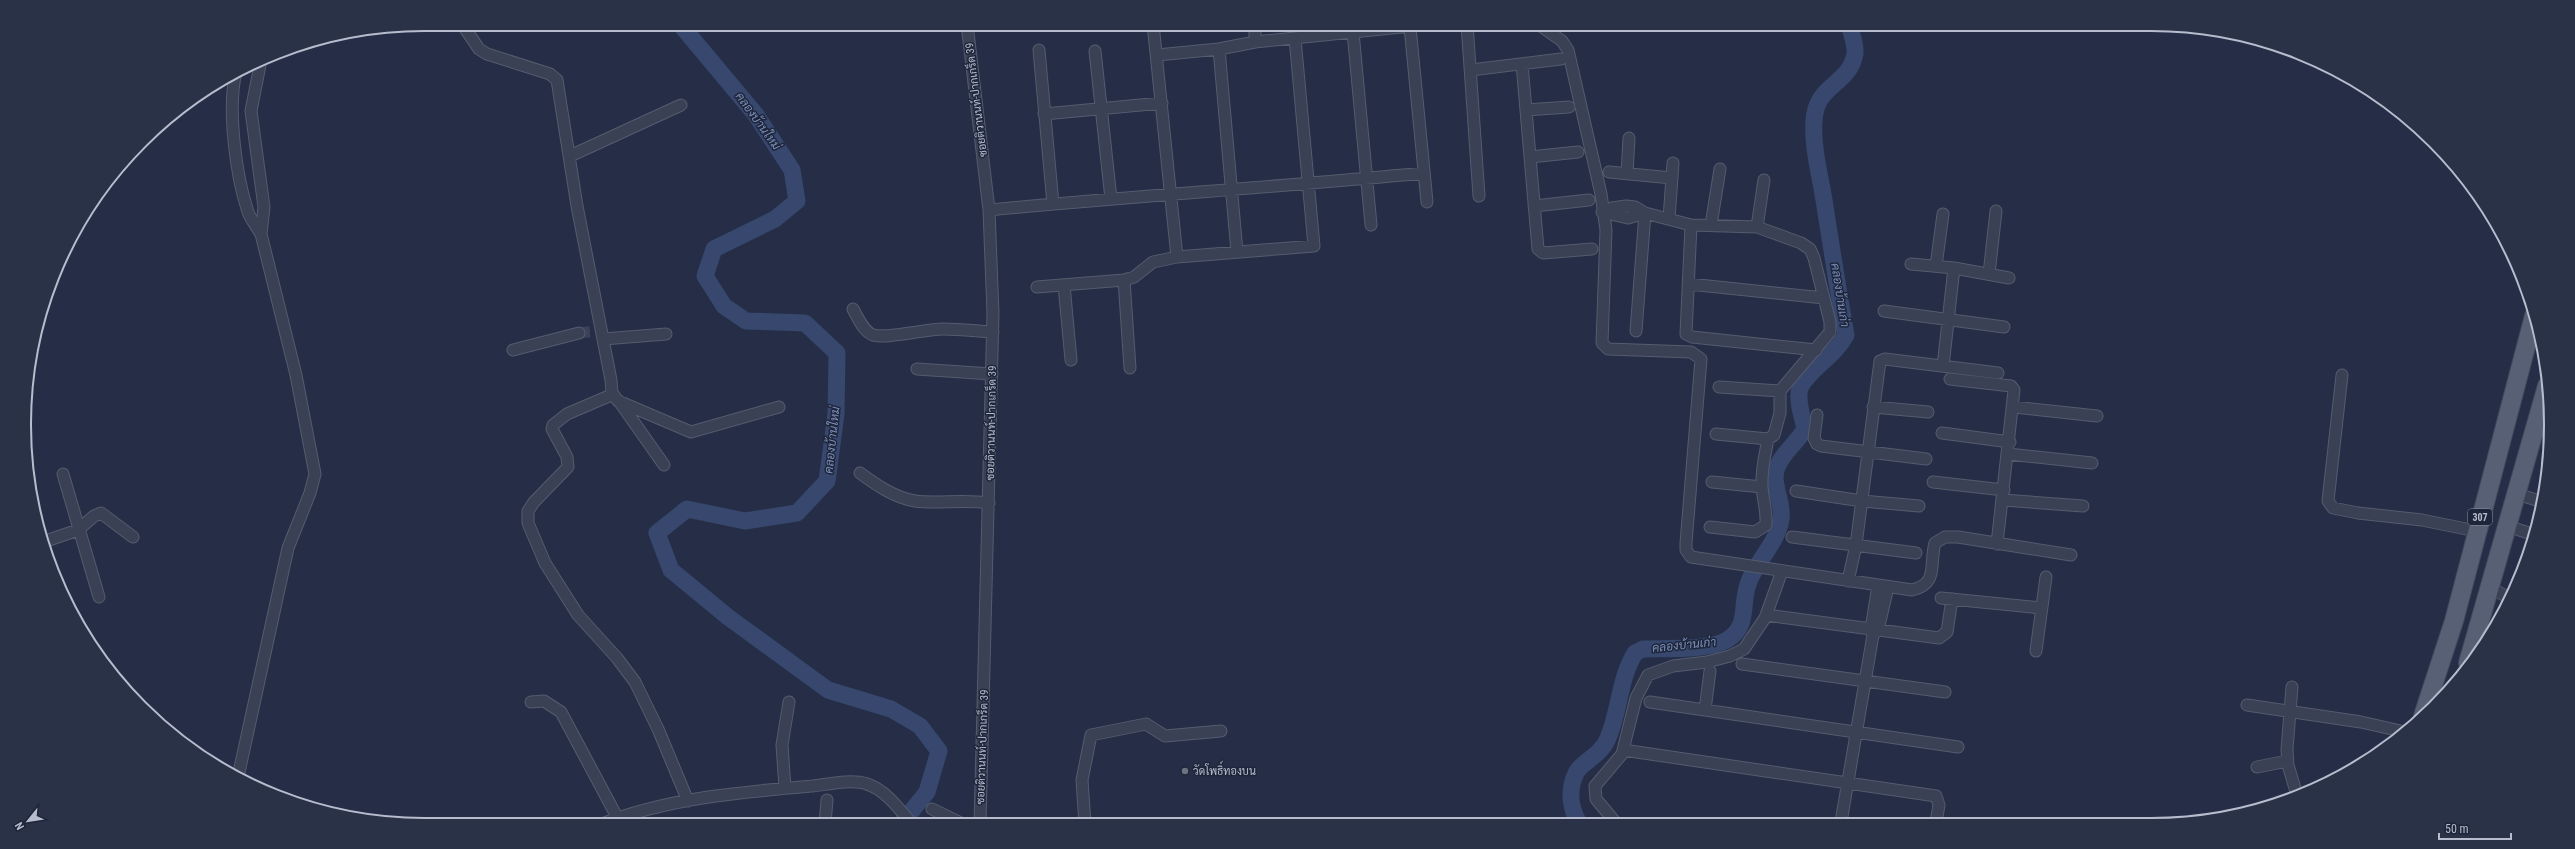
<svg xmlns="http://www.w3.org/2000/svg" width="2575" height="849" viewBox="0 0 2575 849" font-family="'Roboto Condensed',Sarabun,sans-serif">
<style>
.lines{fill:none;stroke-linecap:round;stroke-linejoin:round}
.river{stroke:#37476e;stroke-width:17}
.minor-tunnel{stroke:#3b435a;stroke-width:11;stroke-dasharray:11 5.5;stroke-linecap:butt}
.minor-casing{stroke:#555c6f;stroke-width:13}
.primary-casing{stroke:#434a5e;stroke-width:20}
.minor{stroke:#3a4155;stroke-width:11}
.primary{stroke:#586075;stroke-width:18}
.worship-dot{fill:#6b7280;stroke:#1e263b;stroke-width:1.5}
.labels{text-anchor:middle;stroke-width:3;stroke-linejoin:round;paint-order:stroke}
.shield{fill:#1e263b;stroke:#8990a2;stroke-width:1}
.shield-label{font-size:10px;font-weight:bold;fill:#b7bdce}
.street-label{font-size:11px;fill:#b7bdce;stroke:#1e263b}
.poi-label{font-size:11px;fill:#b7bdce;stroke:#1e263b;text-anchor:start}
.water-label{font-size:12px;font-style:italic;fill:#7c8eb8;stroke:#1e263b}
.rim{fill:none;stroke:#b7bdce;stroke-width:2}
</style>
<rect width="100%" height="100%" fill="#252e46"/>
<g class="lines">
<path class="river" d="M680,24L756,115L792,170L797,201L775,219L714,249L705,276L724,306L746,321L805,323L837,353L836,414L827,481L797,513L745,521L687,509L657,533L671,570L728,617L828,690L891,709L920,726L939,751L927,792L901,824
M1579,823C1570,808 1568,790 1576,773C1581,762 1601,756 1608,738C1620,710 1619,679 1635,653L1643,649C1665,648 1708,651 1727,640C1747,628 1742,611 1746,592C1751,565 1777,546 1781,519C1784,502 1769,481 1778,465C1784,452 1798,441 1805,429C1803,418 1795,397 1801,386C1810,369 1835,356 1846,335C1838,290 1831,245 1824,200C1820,175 1812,146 1814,121C1816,83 1849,86 1855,54C1856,44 1851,33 1849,24"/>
<path class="minor-tunnel" d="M579,333L597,331"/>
<defs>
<path id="minor" d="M462,24L479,49L487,54L550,74L557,80L577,206L611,380L612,393L609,396L567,414L553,425L552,429L567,457L568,467L534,502L528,511V523L545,563L578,615L617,658L635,682L658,729L688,801
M967,24L989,210L993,313L980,824
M1153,24L1177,257
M1313,24L1314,36
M1467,24L1479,196
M1538,24L1562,41L1568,50L1601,194L1606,230L1602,343L1608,349L1691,352L1701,359L1686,543V550L1691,557L1912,590C1939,584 1929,564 1935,543L1945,537H1958L2071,555
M1410,27L1427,202
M1353,32L1371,225
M1255,42V24
M1219,49L1237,252
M1039,50L1053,204
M1095,51L1111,199
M1157,55L1219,49L1255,42L1431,24
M1522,64L1538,249L1543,253L1592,249
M1471,70L1561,59
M236,72C227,109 236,176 248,212C251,220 257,227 261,234L296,375L315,474L310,493L288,548L238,777
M1526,110L1569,107
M1044,114L1162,103
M570,156L681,105
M1530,157L1578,152
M1609,172L1672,178
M1627,174L1629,138
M1534,206L1589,200
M989,210C1134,196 1279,187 1424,173
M1602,212L1612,208L1626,206L1635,207L1645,213L1691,225L1757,227L1801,243L1810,249L1814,258L1830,322V332L1780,391V413L1774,435L1768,439C1765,455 1761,470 1762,487C1763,500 1767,511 1766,525L1755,532L1710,527
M1602,212L1628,218L1645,213
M1669,219L1673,163
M1691,225L1686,334L1692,337L1816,350
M1711,225L1720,169
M1757,227L1764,180
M261,234L264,207L251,111L261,60
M1911,264L1954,268L2009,278
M1936,266L1943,214
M1989,274L1996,211
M1124,280L1130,368
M1689,284L1824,298
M1064,285L1071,360
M1037,287L1124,280L1134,277L1153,262L1177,257L1314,246L1295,38
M853,309C858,318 863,331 873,335C886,339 927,329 943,329C960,329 976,331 993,332
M1884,311L2004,327
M1636,331L1645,213
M603,339L666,334
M513,350L579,333
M1943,366L1954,268
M917,369L992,374
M2342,375L2328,501L2333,508L2358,513L2422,520L2476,531
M1950,379L2011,386L2014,390L1997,544
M1719,387L1780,391
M612,393L618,401L691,432L779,407
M619,401L664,465
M1873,407L1928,412
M2014,407L2097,416
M1817,415L1814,438L1817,444L1821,446L1926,459
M1942,433L2010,442
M1716,434L1768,439
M2008,454L2092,463
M860,473C875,484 895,498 915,501C937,504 963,499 989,503
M63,474L99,597
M1712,482L1762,487
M1933,482L2004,490
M1796,491L1862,501L1919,506
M2517,494L2543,502
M2003,500L2083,506
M2507,526L2535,535
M1792,537L1916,553
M43,542L78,530L94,516L101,513L133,537
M1848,581L1856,545L1880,361L1885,359L1998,373
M2490,588L2510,598
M1941,598L2041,608
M1766,615L1939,638L1947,632L1952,599
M1872,633L1871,629L1878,585
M2036,651L2046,577
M1742,664L1945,692
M2292,687L2287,749L2288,765L2297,795
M531,702L544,701L561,712L617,817
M1650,702L1958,747
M2247,705L2361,722L2405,732
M1705,710L1710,671
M1623,750L1936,796L1939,805L1936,822
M2257,767L2287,761
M785,788L782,745L789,702
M932,809L963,824
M1841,822L1873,635L1878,630L1888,587
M1616,823L1596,799L1595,786L1622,754L1636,698L1648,675L1673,666L1707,662L1730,656L1744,649L1765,618L1782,571
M825,824L827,800
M1085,824L1082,780L1091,735L1146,724L1165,736L1221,731
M599,825C667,798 741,792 813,786C829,784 852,779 867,784C886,790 900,810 912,824"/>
<path id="primary" d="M2468,663L2547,386
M2423,716L2454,621L2534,316"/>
</defs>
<use href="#minor" class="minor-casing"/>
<use href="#primary" class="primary-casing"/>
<use href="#minor" class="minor"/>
<use href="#primary" class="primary"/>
</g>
<circle class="worship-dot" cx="1185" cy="771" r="4"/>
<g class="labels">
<rect class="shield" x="2468" y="509" width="24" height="16" rx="3"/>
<g class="shield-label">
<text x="2480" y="521">307</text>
</g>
<g class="street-label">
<text transform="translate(976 100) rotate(-97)" y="4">ซอยติวานนท์-ปากเกร็ด 39</text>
<text transform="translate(991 423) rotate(-89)" y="4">ซอยติวานนท์-ปากเกร็ด 39</text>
<text transform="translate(982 747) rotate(-88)" y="4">ซอยติวานนท์-ปากเกร็ด 39</text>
</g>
<g class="poi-label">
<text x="1193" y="775">วัดโพธิ์ทองบน</text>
</g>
<g class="water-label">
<text transform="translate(758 121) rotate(54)" y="4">คลองบ้านใหม่</text>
<text transform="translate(1840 295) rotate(81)" y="4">คลองบ้านเก่า</text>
<text transform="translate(832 440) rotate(-84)" y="4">คลองบ้านใหม่</text>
<text transform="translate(1684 645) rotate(-6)" y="4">คลองบ้านเก่า</text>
</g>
</g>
<path d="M0 0H2575V849H0ZM424 31H2151A393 393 0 0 1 2544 424V425A393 393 0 0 1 2151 818H424A393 393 0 0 1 31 425V424A393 393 0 0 1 424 31Z" fill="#2a3247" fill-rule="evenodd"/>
<path class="rim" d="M424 31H2151A393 393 0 0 1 2544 424V425A393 393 0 0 1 2151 818H424A393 393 0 0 1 31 425V424A393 393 0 0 1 424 31Z"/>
<g transform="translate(28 821) rotate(240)" stroke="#1e263b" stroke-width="3" paint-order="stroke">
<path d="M0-3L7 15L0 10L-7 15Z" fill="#b7bdce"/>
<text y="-6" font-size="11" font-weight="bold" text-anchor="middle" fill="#b7bdce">N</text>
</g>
<path d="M2439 833v6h72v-6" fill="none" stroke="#b7bdce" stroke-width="2"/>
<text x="2445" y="833" font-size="12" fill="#b7bdce" stroke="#1e263b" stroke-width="3" paint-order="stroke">50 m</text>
</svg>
